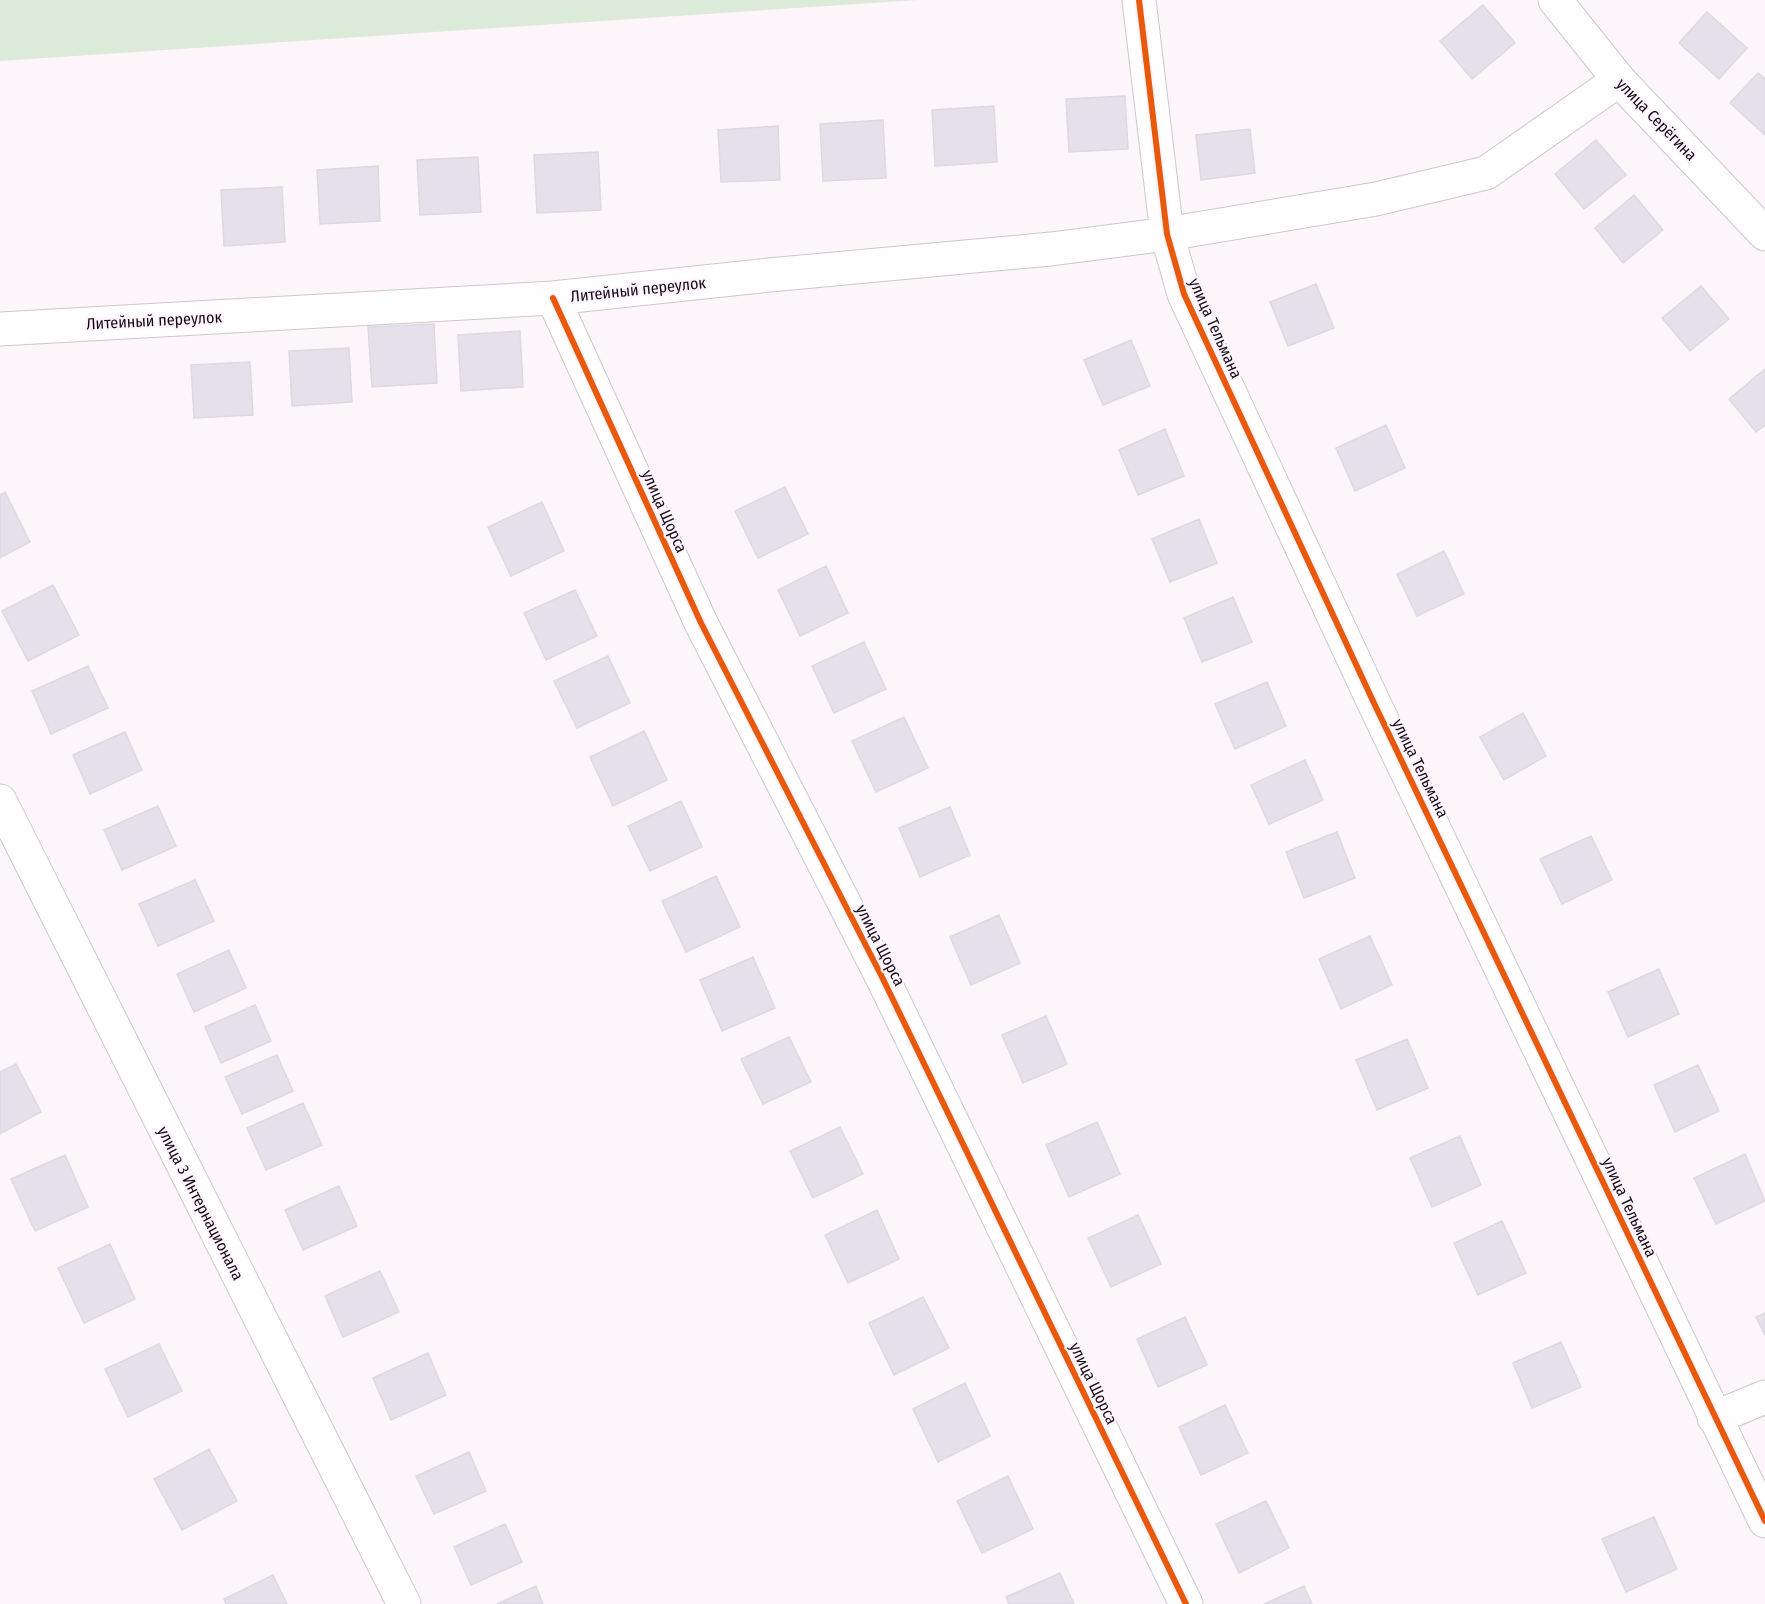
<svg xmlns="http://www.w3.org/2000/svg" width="1765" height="1604" viewBox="0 0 1765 1604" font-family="'Fira Sans Condensed',sans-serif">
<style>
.green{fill:#dceada}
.building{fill:#e5e0ea;stroke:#ddd9e0;stroke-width:1.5}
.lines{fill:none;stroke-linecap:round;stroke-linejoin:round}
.minor-casing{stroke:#ccc7cc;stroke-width:35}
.minor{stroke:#fffefe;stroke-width:33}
.cycleway-casing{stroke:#fef4fd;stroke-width:10}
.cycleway{stroke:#e8590c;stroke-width:6}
.labels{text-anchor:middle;stroke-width:4.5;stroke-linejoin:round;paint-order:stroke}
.street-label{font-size:16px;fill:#110b10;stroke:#fef4fd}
</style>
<rect width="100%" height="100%" fill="#fcf6fb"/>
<path class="green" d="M0,0H918L0,61Z"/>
<path class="building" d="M1483,5L1515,43L1472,79L1440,41Z
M1707,12L1747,48L1719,79L1679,43Z
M1758,73L1765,79V135L1730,103Z
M1125,96L1128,149L1069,152L1066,99Z
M994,106L997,162L935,166L932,110Z
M883,120L886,178L823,181L820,124Z
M778,126L780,180L721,182L718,130Z
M1250,129L1255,173L1201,180L1196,135Z
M1596,140L1626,175L1584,209L1555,174Z
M598,152L601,210L537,213L534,155Z
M478,157L481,212L420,215L417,160Z
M378,166L380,221L320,224L317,170Z
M282,187L285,242L224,246L221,190Z
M1634,195L1663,230L1623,263L1595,228Z
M1316,284L1334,328L1288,346L1270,302Z
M1701,286L1729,319L1690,351L1662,318Z
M434,324L437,383L372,387L368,327Z
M520,331L523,387L461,391L458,335Z
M1131,340L1150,386L1103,405L1084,360Z
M349,348L352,402L292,406L289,351Z
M250,362L253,415L194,418L191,365Z
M1765,369V425L1756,432L1729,399Z
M1386,425L1405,468L1355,491L1336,448Z
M1165,429L1184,476L1138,495L1119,450Z
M785,487L808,534L758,558L735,511Z
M5,492L30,542L0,558V495Z
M542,502L564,551L511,576L488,527Z
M1199,519L1217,563L1170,582L1152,539Z
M1444,551L1464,594L1417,616L1397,574Z
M826,566L848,613L800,636L778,590Z
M53,585L79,635L28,661L2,611Z
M575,590L597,636L546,660L524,613Z
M1233,597L1252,642L1202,662L1184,618Z
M864,642L886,689L834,713L812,666Z
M608,656L630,703L577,728L554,681Z
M88,666L108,708L51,734L32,691Z
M1267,682L1286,726L1235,749L1215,704Z
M1523,713L1546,756L1504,780L1480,737Z
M904,717L928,768L876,792L852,741Z
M644,731L667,780L613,806L590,757Z
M125,732L142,770L90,794L73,755Z
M1305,760L1323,800L1269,824L1251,785Z
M681,801L702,847L650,871L628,826Z
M158,806L176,846L122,870L104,830Z
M950,807L970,855L920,877L899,828Z
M1337,832L1355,878L1304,898L1286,852Z
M1591,836L1612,880L1562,904L1540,859Z
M716,876L740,927L686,952L662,901Z
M195,880L214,921L158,946L139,904Z
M999,915L1020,963L971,985L950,937Z
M1370,936L1392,985L1341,1009L1319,959Z
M229,950L246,988L194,1012L177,974Z
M753,957L775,1008L722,1031L700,980Z
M1659,969L1679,1014L1628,1037L1608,992Z
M255,1005L271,1041L221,1063L205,1027Z
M1046,1016L1067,1064L1023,1083L1002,1035Z
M789,1037L811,1082L763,1104L741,1059Z
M1407,1039L1428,1088L1377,1110L1356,1060Z
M277,1055L293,1091L242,1114L225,1077Z
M16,1064L41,1112L0,1134V1072Z
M1698,1065L1719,1111L1675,1132L1654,1085Z
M303,1103L322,1145L266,1170L247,1128Z
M1097,1122L1120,1174L1069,1197L1046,1145Z
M840,1127L863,1174L813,1198L790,1151Z
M1460,1136L1481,1185L1432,1207L1410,1158Z
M1745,1154L1765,1201L1716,1224L1694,1178Z
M65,1155L88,1207L35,1231L11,1179Z
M339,1186L357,1226L303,1250L285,1210Z
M877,1210L899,1259L848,1283L825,1235Z
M1138,1215L1161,1264L1111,1287L1088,1238Z
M1502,1221L1526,1273L1478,1295L1454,1243Z
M110,1244L135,1299L84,1323L58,1268Z
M380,1271L399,1312L343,1337L325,1296Z
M923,1297L949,1348L894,1375L869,1323Z
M1765,1313V1335L1756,1317Z
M1185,1317L1207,1365L1158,1387L1137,1339Z
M1561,1342L1581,1387L1532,1408L1513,1363Z
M159,1344L182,1391L128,1417L105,1369Z
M428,1353L446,1395L391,1420L373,1378Z
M965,1383L990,1436L938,1462L913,1409Z
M1225,1405L1248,1453L1201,1475L1179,1427Z
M209,1449L237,1501L182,1530L154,1479Z
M469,1452L486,1491L434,1514L416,1476Z
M1008,1476L1033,1529L982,1553L957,1501Z
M1266,1501L1289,1548L1239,1573L1216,1524Z
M1654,1517L1677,1569L1626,1592L1602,1539Z
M505,1524L522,1562L471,1585L454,1547Z
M1060,1573L1074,1604H1009L1006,1597Z
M273,1575L287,1604H226L224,1599Z
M536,1586L543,1604H497Z
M1304,1586L1312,1604H1264Z"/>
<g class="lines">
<defs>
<path id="minor" d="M1139,0L1167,234L1184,294L1373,701L1765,1521
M1555,0L1619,80L1765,234
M553,298L701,623L882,977L1186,1604
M0,329L553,298L769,275L1051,249L1167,234L1376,199L1486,173L1619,80
M0,801L404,1604
M1714,1418L1765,1397"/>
</defs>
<use href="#minor" class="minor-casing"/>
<use href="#minor" class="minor"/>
<defs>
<path id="cycleway" d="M1139,0L1167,234L1184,294L1373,701L1765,1521
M553,298L701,623L882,977L1186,1604"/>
</defs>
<use href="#cycleway" class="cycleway-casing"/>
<use href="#cycleway" class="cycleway"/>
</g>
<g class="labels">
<g class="street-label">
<text transform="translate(1657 119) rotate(46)" y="6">улица Серёгина</text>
<text transform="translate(638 289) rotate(-6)" y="6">Литейный переулок</text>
<text transform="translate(154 320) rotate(-3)" y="6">Литейный переулок</text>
<text transform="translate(1216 328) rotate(66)" y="6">улица Тельмана</text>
<text transform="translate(665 511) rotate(66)" y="6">улица Щорса</text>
<text transform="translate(1421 768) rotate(64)" y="6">улица Тельмана</text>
<text transform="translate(881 945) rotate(63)" y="6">улица Щорса</text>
<text transform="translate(201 1203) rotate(63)" y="6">улица 3 Интернационала</text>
<text transform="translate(1630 1207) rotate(65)" y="6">улица Тельмана</text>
<text transform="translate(1094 1383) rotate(64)" y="6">улица Щорса</text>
</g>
</g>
</svg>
